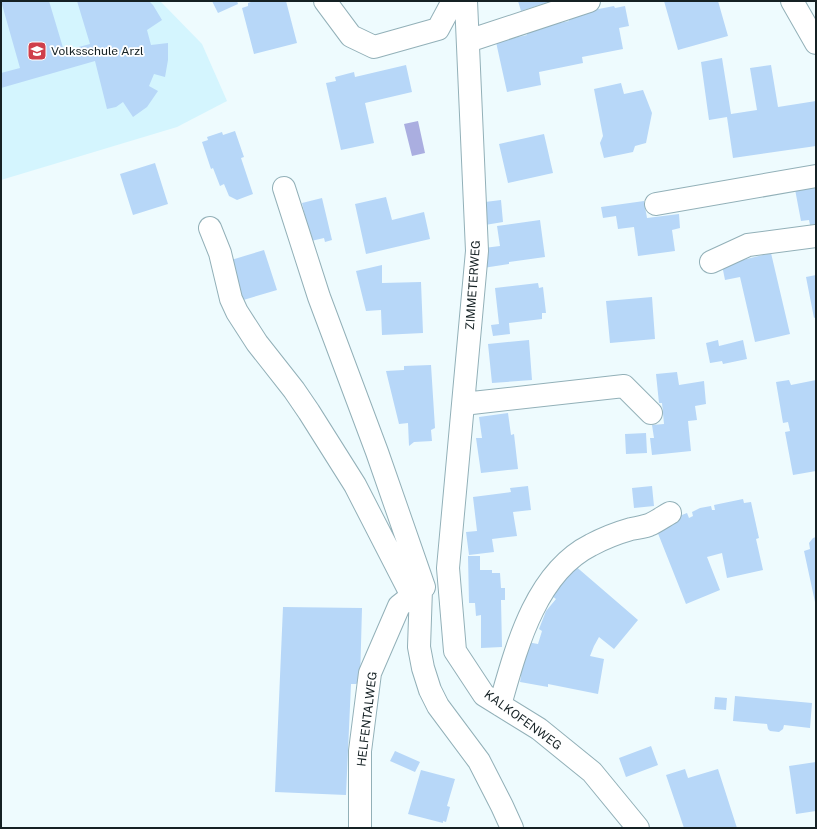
<svg xmlns="http://www.w3.org/2000/svg" width="817" height="829" viewBox="0 0 817 829" font-family="'Public Sans',sans-serif">
<style>
.built{fill:#d4f5fe}
.water{fill:#aaaee0}
.building{fill:#b7d7f8}
.lines{fill:none;stroke-linecap:round;stroke-linejoin:round}
.minor-casing{stroke:#92b0b8;stroke-width:24}
.minor{stroke:#fff;stroke-width:22}
.labels{text-anchor:middle;stroke-width:3.5;stroke-linejoin:round;paint-order:stroke}
.poi-label{font-size:12px;fill:#152124;stroke:#fff;text-anchor:start}
.street-label{font-size:12px;fill:#152124;stroke:#fff}
</style>
<rect width="100%" height="100%" fill="#eefbfe"/>
<path class="built" d="M1,1H160L202,44L227,101L177,127L1,180Z"/>
<path class="water" d="M418,121L425,153L412,156L404,124Z"/>
<path class="building" d="M1,1H49L64,51L90,44L77,1H134L135,2L149,1L153,5L162,20L147,30L151,45L168,43V60L165,77L154,74L149,86L158,91L147,107L133,117L123,102L116,107L107,109L95,61L1,88V73L20,68Z
M212,1H237L238,4L218,13Z
M254,1H286L297,43L254,54L242,8L248,6V3Z
M518,1H552L521,11Z
M664,1H718L728,36L678,50Z
M614,6L615,8L625,6L629,26L619,28L623,49L582,57L583,63L539,72L541,85L507,92L496,42L527,35L526,30L569,21L568,15Z
M722,58L731,114L757,110L750,68L771,65L778,107L816,101V146L733,158L727,117L709,120L701,62Z
M406,65L412,92L365,103L374,143L341,150L326,83L336,81L335,77L354,72L355,77Z
M621,83L624,94L643,90L652,113L646,143L635,146L633,152L604,158L600,143L603,136L594,89Z
M235,131L244,157L241,158L253,194L237,200L229,196L224,184L220,186L213,168L211,169L202,142L208,140L207,137L222,132L223,135Z
M544,134L553,173L508,183L499,144Z
M155,163L168,204L133,215L120,174Z
M816,180V224L810,225L809,220L801,221L794,184Z
M386,197L392,220L424,212L430,239L366,254L355,204Z
M322,198L332,240L325,242L324,238L311,241L302,203Z
M501,200L503,222L485,225V202Z
M644,201L647,218L679,214L680,228L672,230L675,251L638,256L634,227L618,229L616,216L603,218L601,207Z
M540,220L545,257L509,262V264L483,268L484,248L500,246L497,226Z
M264,250L277,290L240,301L228,261Z
M771,253L790,334L755,342L740,277L725,280L722,265Z
M382,265V283L421,282L423,333L382,335L381,310L366,311L356,271Z
M816,275V317L814,318L806,277Z
M538,283L539,288L543,287L546,313H542V319L509,323L510,334L493,336L491,325L499,324L495,288Z
M652,297L655,339L610,343L606,301Z
M529,340L532,380L492,383L488,344Z
M718,340L719,346L743,340L747,359L723,364L722,361L710,363L706,343Z
M431,365L435,428L431,430L432,441L414,442L409,446L408,423L399,424L386,371L404,370V366Z
M677,372L679,385L704,381L706,404L695,406L697,420L688,421L691,451L652,455L650,438H654L652,425L664,424L662,403H659L656,374Z
M789,380L791,385L816,380V471L793,475L785,432L790,431L788,422L783,423L776,382Z
M508,413L511,435L514,434L518,469L481,473L476,438H482L479,417Z
M646,433L647,453L626,454L625,434Z
M528,486L531,510L513,512L517,536L492,539L494,552L469,555L466,532L477,531L473,497L511,492L510,488Z
M652,486L654,506L634,508L632,488Z
M743,499L744,503L751,502L759,538L756,539L763,570L727,578L722,553L707,557L720,590L686,604L657,531L661,523L687,513L689,518L693,516L692,512L700,508L711,506L712,510H715L714,505Z
M816,537V601L815,602L804,551L810,549L809,543L813,538Z
M468,556H480V570H492V573H500L501,588H505V600H501L502,647L481,648V615L476,616L475,603H469Z
M573,564L638,620L614,649L599,637L594,646L590,656L604,659L598,694L548,684V687L520,682L521,676L518,675L527,642L538,644L542,631L539,629L546,611L556,599L548,593Z
M283,607L362,608L360,681L356,684H351L346,795L275,792Z
M735,696L812,703L810,728L784,725L783,729L779,732L770,731L768,729L767,724L733,721Z
M715,697L727,698L726,710L714,709Z
M651,746L658,765L626,777L619,758Z
M395,751L420,762L415,772L390,761Z
M816,762V811L796,814L789,766Z
M685,769L688,778L718,769L737,828H684L666,775Z
M421,770L455,779L447,806L450,807L446,822L443,821V823L408,814Z"/>
<g class="lines">
<defs>
<path id="minor" d="M325,1L351,36L374,47L438,29L453,1
M466,1L477,251L448,568L455,651L484,695L539,729L592,772L638,828
M792,1L816,43
M468,41L589,1
M284,188L319,297L377,452L424,587
M656,204L816,176
M210,228L220,253L231,299L237,312L257,343L294,390L309,412L355,485L412,596
M711,262L748,245L816,236
M463,404L624,386L651,413
M421,589L419,647L423,668L430,690L438,706L479,761L502,806L512,828
M500,705C516,649 535,573 591,545C604,538 617,533 631,529C637,528 643,527 649,525C656,522 663,517 670,513
M360,828V751L370,673L399,606L423,587"/>
</defs>
<use href="#minor" class="minor-casing"/>
<use href="#minor" class="minor"/>
</g>
<defs>
<symbol id="school-square" viewBox="-11 -11 22 22"><rect x="-9" y="-9" width="18" height="18" rx="4" fill="#cf3f4b" stroke="#fff"/><path d="M0-5L7-2L0 1L-7-2ZM-4 1L0 2.5L4 1V4Q0 6-4 4Z" fill="#fff"/></symbol>
</defs>
<g fill-rule="evenodd">
<use href="#school-square" x="26" y="40" width="22" height="22"/>
</g>
<g class="labels">
<g class="poi-label">
<text x="51" y="55">Volksschule Arzl</text>
</g>
<g class="street-label">
<text transform="translate(473 285) rotate(-86)" y="4">ZIMMETERWEG</text>
<text transform="translate(367 719) rotate(-83)" y="4">HELFENTALWEG</text>
<text transform="translate(523 720) rotate(36)" y="4">KALKOFENWEG</text>
</g>
</g>
<rect width="817" height="829" fill="none" stroke="#152124" stroke-width="4"/>
</svg>
